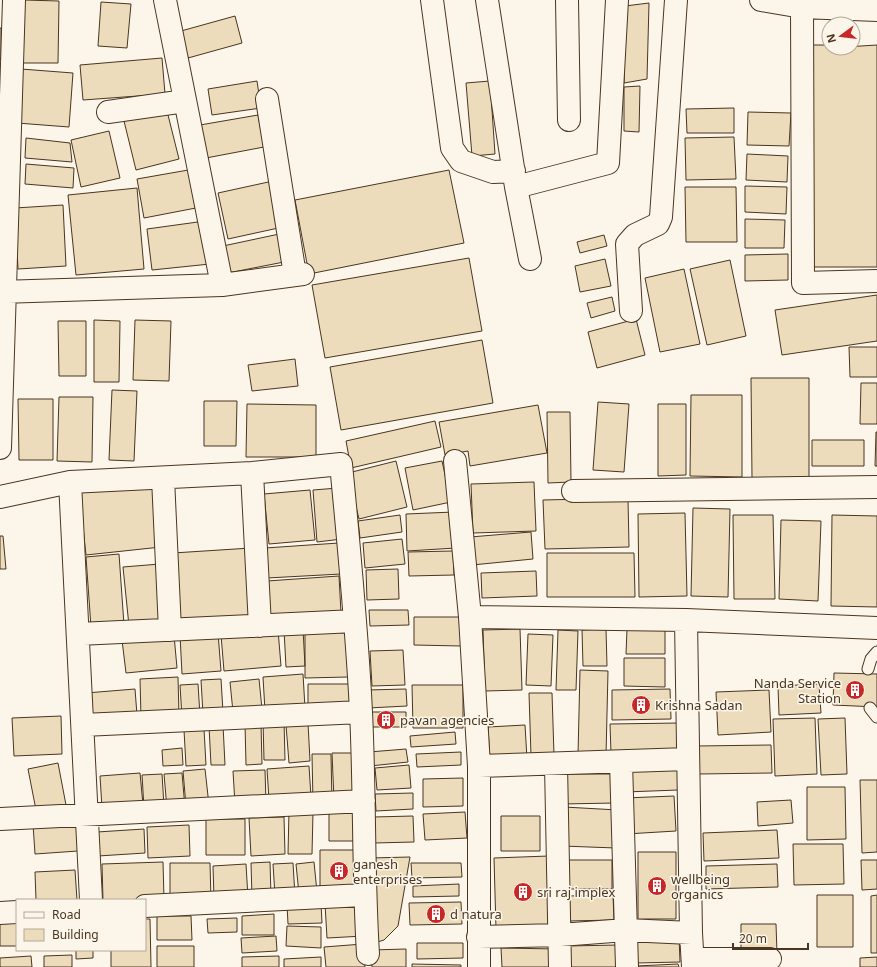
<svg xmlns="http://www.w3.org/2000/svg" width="877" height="967" viewBox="0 0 877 967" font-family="'Noto Sans',sans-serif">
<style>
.building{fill:#ecdcbc;stroke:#4a3520}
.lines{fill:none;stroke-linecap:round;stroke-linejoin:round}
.service-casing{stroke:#4a3520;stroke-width:13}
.minor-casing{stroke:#4a3520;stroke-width:24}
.service{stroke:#fbf6e9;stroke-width:11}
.minor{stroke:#fbf6e9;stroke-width:22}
.labels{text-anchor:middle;stroke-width:3;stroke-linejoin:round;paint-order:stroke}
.poi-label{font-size:13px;fill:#4a3520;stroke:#fbf6e9;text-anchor:start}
</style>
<rect width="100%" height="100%" fill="#fbf6e9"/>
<path class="building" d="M24,0L59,1L58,63H23Z
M101,2L131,4L127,48L98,46Z
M649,3L647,79L624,83L625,6Z
M235,16L242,43L188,58L181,31Z
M0,28L6,29L5,59H0Z
M813,45H829V48L877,45V267H813Z
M162,58L165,94L83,100L80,65Z
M21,69L73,73L69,127L17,123Z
M257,81L261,108L212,115L208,89Z
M490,81L495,154L472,156L466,83Z
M640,86L639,132L624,131V87Z
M734,108V133H687L686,109Z
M167,111L179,159L136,170L124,121Z
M748,112L791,113L789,146L747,145Z
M258,115L264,147L206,158L200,125Z
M109,131L120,178L81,187L71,140Z
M734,137L736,179L686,180L685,138Z
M26,138L70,143L72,162L25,158Z
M747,154L788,156L787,182L746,180Z
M26,164L74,168L73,188L25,184Z
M194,169L201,207L144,218L137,179Z
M449,170L464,243L309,274L295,200Z
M273,181L283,227L228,239L218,193Z
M745,186L787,187L786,214L745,212Z
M685,187H736L737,242H686Z
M137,188L144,269L76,275L68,195Z
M63,205L66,266L18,269L15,208Z
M745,219L785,220L784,248H745Z
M205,221L210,264L152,270L147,229Z
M284,233L289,261L228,273L223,246Z
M604,235L607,246L580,253L577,242Z
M788,254V280L745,281V255Z
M469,258L482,331L325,358L312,285Z
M605,259L611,286L580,292L575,266Z
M730,260L746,336L707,345L690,269Z
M684,269L700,344L660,352L645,278Z
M877,295V341L782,355L775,310Z
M612,297L615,311L591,318L587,303Z
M636,319L645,355L597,368L588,332Z
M94,320L120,321L119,382H94Z
M135,320L171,321L169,381L133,380Z
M58,321H86V376H59Z
M482,340L493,403L341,430L330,367Z
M849,347H877V377H850Z
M295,359L298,386L252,391L248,365Z
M751,378H809V478H752Z
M861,383H877V424H860Z
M112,390L137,391L134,461L109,460Z
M691,395H742V477L690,476Z
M59,397H93L92,462L57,461Z
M18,399H53V460H19Z
M204,401H237L236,446H204Z
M598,402L629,404L624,472L593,470Z
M247,404L316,405V457H246Z
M658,404H686V475L658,476Z
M538,405L547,453L470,466L468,451L445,455L439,422Z
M547,412H570L571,482L548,483Z
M435,421L441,447L351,468L346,441Z
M876,432H877V466H875Z
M812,440H864V466H812Z
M396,461L407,507L359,519L348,473Z
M442,461L451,502L413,510L405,468Z
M534,482L536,531L473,533L471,484Z
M154,486L161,547L86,555L79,492Z
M338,488L342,539L317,542L313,490Z
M310,490L315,540L269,544L264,494Z
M628,498L629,547L545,549L543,500Z
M693,508L730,509L728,597L691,596Z
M454,512L456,548L407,551L406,514Z
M685,513L687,596L639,597L638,514Z
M400,515L402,532L360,538L358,521Z
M733,515H773L775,599H734Z
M832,515L877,516V607L831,606Z
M781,520L821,521L818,601L779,599Z
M531,532L533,559L472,565L470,537Z
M0,536H3L6,569H0Z
M402,539L405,564L365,568L363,543Z
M339,543L341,574L267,578L265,548Z
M251,548L256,617L178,622L173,553Z
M453,551L454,575L409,576L408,552Z
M547,553H634L635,597H547Z
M119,554L124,625L91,627L86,557Z
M160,564L165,622L129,626L123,567Z
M398,569L399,599L367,600L366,570Z
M536,571L537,596L482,598L481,573Z
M339,576L341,613L270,618L267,581Z
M369,610H408L409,625L370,626Z
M414,617H462L461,646L414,645Z
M303,629L305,666L286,667L284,630Z
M520,629L522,690L485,691L483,630Z
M606,629L607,666H583L582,630Z
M627,629H665V654H626Z
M278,630L281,666L224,671L221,635Z
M348,630V677L305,678V631Z
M558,630L578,631L576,690H556Z
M218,633L221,671L182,674L180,635Z
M528,634L553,635L551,686L526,685Z
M174,635L177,668L126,673L122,640Z
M403,650L405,685L372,686L370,651Z
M624,658H665V687L624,686Z
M580,670L608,671L606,756L578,755Z
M834,673L877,674V707L833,705Z
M303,674L305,708L265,711L263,677Z
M178,677L179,716L141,717L140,679Z
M221,679L223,712L203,714L201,680Z
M259,679L262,709L233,712L230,682Z
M198,684L200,716L182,718L180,685Z
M308,684H354V707H308Z
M819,684L821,713L779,715L778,686Z
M412,685H463V728H413Z
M135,689L137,715L88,719L86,693Z
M406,689L407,706L368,708L367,690Z
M670,689L671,719L612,720V690Z
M769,690L771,732L718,735L716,692Z
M529,693H552L554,755L531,756Z
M366,712H406V727H367Z
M61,716L62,754L14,756L12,718Z
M815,718L817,774L775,776L773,719Z
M845,718L847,774L821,775L818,719Z
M263,720H284L285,760H264Z
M308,723L310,761L289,763L286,725Z
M679,723L680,752L611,753L610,724Z
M245,724H261L262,764L246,765Z
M223,725L225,765H211L209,726Z
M525,725L527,759L490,760L488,727Z
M204,729L206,765L186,766L184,730Z
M455,732L456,744L411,747L410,736Z
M771,745L772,773L698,774L697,746Z
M182,748L183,765L163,766L162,750Z
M406,749L408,762L370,766L369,752Z
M461,752V765L417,767L416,754Z
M332,753H355L356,800H334Z
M312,754H331L332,803H313Z
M58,763L66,805L36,810L28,769Z
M409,765L411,788L377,790L375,768Z
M309,766L311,797L269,800L267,769Z
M678,768V790L625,792L624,770Z
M205,769L209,805L186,806L183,771Z
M265,770L266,803L235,804L233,771Z
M140,773L143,805L102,808L100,776Z
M182,773L185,808L167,809L164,774Z
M162,774L164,806L144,808L142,775Z
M561,774H615V803L562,804Z
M463,778V806L423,807V779Z
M860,780H877V852L862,853Z
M807,787H845L846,839L807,840Z
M413,793V809L376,811L375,794Z
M674,796L676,831L626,834L625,798Z
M791,800L793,823L758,826L757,802Z
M564,807L618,810L616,848L562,846Z
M360,810V841H329V811Z
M289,811L313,812L312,854H288Z
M465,812L467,838L425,840L423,814Z
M413,816L414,842L374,843L373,817Z
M501,816H540V851H501Z
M284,817L285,854L251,856L249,818Z
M206,819H245V855H206Z
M76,821L78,851L35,854L33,824Z
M189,825L190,856L148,858L147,827Z
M144,829L145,853L98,856L97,832Z
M777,830L779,858L704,861L703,833Z
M793,844H843L844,884L794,885Z
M320,850H358L359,891L320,892Z
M638,852H676V919H638Z
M549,856L552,927L496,929L494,858Z
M410,857L398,926L384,940L374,943L370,858Z
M562,860H612V889H562Z
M861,860H877V889L862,890Z
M163,862L164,899L103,900L102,864Z
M270,862L271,896L252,897L251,863Z
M314,862L317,892L299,894L296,864Z
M170,863H210L211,900H170Z
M293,863L295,896H275L273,864Z
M411,863H461L462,877L412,878Z
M246,864L248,898L214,899L213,866Z
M777,864L778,887L706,889V866Z
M75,870L77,900H36L35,872Z
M459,884V896L413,897V886Z
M613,895L614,920L568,921V896Z
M817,895H853V947H817Z
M877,895V953H871V896Z
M362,902L364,936L327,938L325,904Z
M461,902L462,924L410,925L409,903Z
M321,904L322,923L288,924L287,905Z
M274,914V935H242V916Z
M157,916H191L192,940H157Z
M17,918V946H0V919Z
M237,918V932L208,933L207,919Z
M145,919H150L151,967H111V950H145Z
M741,924H776L777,953L741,952Z
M287,926L321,927V948L286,946Z
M276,936L277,951L242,953L241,938Z
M679,936L680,962L637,963L636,937Z
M417,943H463V958L417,959Z
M363,944L365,967H326L324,947Z
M619,945L620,967H566V946Z
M157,946H194V967H157Z
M501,948L557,949V967H502Z
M406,949V967H372L371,950Z
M76,950H93V958L76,959Z
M72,955V967H44V956Z
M31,956L32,967H0V958Z
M279,956V967H242V957Z
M321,957V967H284V959Z
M877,957V967H860V958Z
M412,964L461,965V967H412Z
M678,964L679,967H636V966Z"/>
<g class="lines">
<defs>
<path id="service" d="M868,669L871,659L877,652
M870,708L877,717"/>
<path id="minor" d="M165,0L222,285
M432,0L452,148L461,161L493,172L514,171
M487,0L516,187L530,259
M567,0L569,120
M761,0L802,7L877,10
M802,7L803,283L877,281
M267,99L295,275
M108,112L185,101
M516,187L608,163L617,0
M0,292L222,285L303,274
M631,311L627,244L635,235L658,224L661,217L676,0
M0,448L14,0
M455,461L470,617L479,766V967
M252,473L260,626
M163,478L170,630
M70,482L91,900
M573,491L877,487
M0,497L70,482L252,473L341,464C349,547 357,629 361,712C365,793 363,874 368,954
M470,617L686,620L877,628
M686,620L691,933L693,967
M78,634L355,621
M83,725L361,712
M621,762L627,967
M556,765L560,967
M479,766L688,759
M0,819L364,801
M145,906L364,895
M0,913L17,912
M478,937L560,935L626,930L691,933
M693,959H770"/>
</defs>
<use href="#service" class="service-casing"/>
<use href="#minor" class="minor-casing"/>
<use href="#service" class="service"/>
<use href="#minor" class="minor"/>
</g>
<defs>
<symbol id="building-disc" viewBox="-11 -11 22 22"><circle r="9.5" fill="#c62828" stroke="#fbf6e9"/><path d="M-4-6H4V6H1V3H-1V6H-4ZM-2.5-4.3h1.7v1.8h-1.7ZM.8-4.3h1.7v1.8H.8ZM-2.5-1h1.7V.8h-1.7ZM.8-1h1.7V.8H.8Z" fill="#fff"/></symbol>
</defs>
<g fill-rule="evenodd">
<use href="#building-disc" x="844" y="679" width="22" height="22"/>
<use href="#building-disc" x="630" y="694" width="22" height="22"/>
<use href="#building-disc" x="375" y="709" width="22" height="22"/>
<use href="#building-disc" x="328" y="860" width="22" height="22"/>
<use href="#building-disc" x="646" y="875" width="22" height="22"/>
<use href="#building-disc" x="512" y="881" width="22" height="22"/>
<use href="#building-disc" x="425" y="903" width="22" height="22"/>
</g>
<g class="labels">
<g class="poi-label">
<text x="841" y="688" text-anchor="end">Nanda Service<tspan x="841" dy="15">Station</tspan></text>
<text x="655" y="710">Krishna Sadan</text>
<text x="400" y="725">pavan agencies</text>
<text x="353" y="869">ganesh<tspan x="353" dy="15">enterprises</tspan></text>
<text x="671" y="884">wellbeing<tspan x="671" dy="15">organics</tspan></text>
<text x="537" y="897">sri raj implex</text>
<text x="450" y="919">d natura</text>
</g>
</g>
<rect x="16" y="899" width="130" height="52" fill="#fbf6e9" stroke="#b4a999"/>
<rect x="24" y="912" width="20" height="6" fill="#fbf6e9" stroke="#b4a999"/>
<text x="52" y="919" font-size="12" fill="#4a3520">Road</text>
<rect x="24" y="929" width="20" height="12" fill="#ecdcbc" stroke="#b4a999"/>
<text x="52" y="939" font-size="12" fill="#4a3520">Building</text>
<g transform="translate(841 36) rotate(255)"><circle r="19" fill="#fbf6e9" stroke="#b4a999"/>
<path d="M0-3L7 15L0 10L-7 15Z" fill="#c62828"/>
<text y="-6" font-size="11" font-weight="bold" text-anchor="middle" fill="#4a3520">N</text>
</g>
<path d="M733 943v6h75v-6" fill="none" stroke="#4a3520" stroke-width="2"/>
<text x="739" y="943" font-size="12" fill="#4a3520" stroke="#fbf6e9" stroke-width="3" paint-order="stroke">20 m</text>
</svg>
